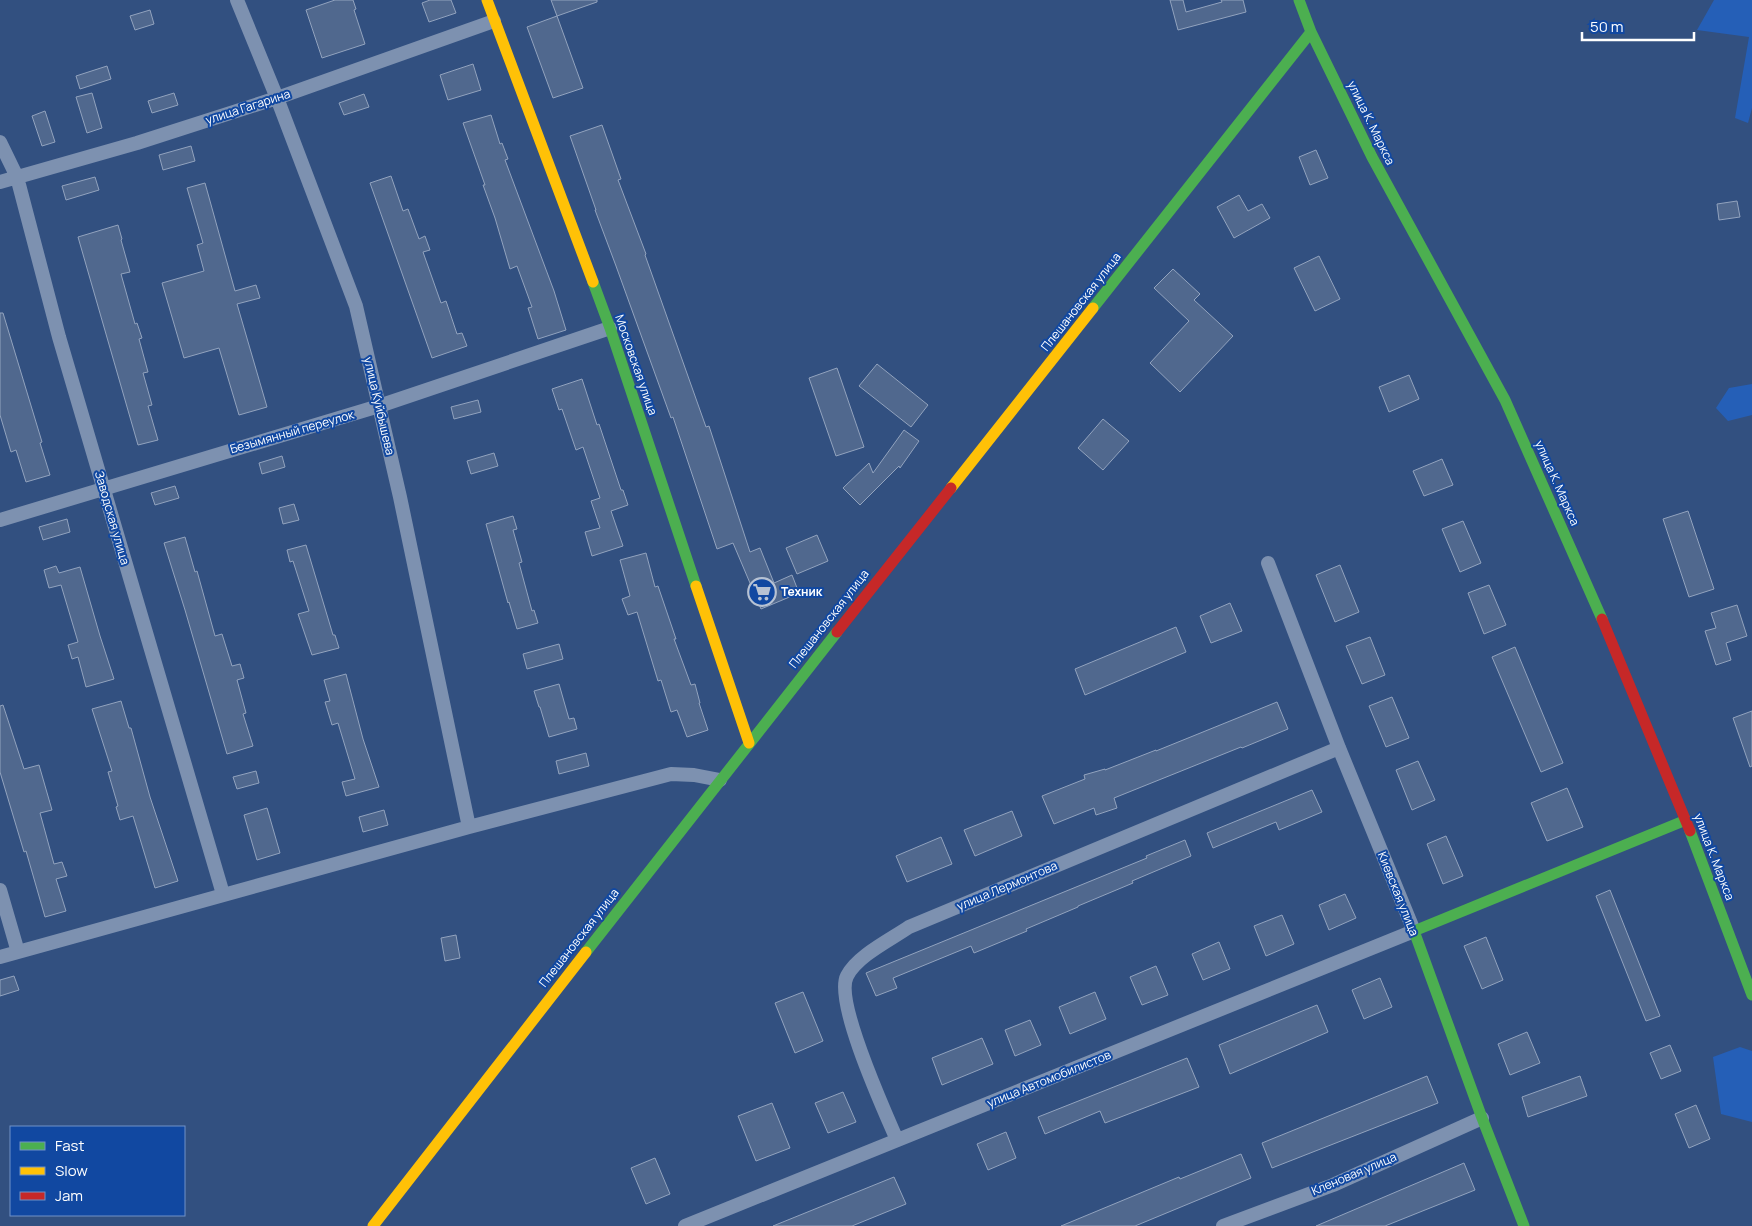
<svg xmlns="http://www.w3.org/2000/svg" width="1752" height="1226" viewBox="0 0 1752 1226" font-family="Manrope,sans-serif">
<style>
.green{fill:#255fb7}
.building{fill:#50688e;stroke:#92a3be}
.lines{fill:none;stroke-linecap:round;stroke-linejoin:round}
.street{stroke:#7d91b0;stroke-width:14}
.fast{stroke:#4caf50;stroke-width:11}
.slow{stroke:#ffc107;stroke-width:11}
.jam{stroke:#c62828;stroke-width:11}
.labels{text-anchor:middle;stroke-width:4;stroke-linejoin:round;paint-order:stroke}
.street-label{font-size:12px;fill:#fff;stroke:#1148a1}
.poi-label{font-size:12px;font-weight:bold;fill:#fff;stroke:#1148a1;text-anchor:start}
</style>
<rect width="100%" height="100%" fill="#325080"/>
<path class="green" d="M1714,0H1752V108L1748,123L1735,118L1749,37L1697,30Z
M1752,384V415L1728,421L1716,408L1729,388Z
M1740,1047L1752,1051V1122L1721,1114L1713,1057Z"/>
<path class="building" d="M335,0H353L356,9L354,10L365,44L322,58L306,10Z
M430,0H451L456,13L429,22L422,3Z
M551,0H597V2L557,16Z
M1170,0H1183L1186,12L1222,2L1221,0H1243L1246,12L1178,30Z
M150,10L154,24L135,30L130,16Z
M557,16L583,88L553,98L527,27Z
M473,64L481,90L448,100L440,75Z
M107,66L111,79L80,89L76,76Z
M92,93L102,128L87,133L76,97Z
M174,93L178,105L152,113L148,101Z
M364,94L369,107L344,115L339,103Z
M45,111L55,142L42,146L32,116Z
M491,115L500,144L502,143L508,159L505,160L554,291L566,330L538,339L528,308L532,307L517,266L510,269L495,218L483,185H485L463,123Z
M602,125L621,179L618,180L646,254L645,255L706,427L709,426L750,552L760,548L774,583L792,575L799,593L761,609L733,543L717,549L673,417L671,418L616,266L595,210H596L570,136Z
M191,146L195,161L163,170L159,155Z
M1316,150L1328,178L1310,185L1299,157Z
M391,176L403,211L408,209L419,239L425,236L430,250L423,252L441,303L446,301L457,334L462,333L467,346L432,358L370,183Z
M95,177L99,190L66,200L62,186Z
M205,183L235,291L256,285L260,298L237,304L267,407L239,415L219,348L184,358L162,283L204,271L197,245L203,243L187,188Z
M1239,195L1248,211L1262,204L1270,218L1234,238L1217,207Z
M1737,201L1740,217L1719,220L1717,204Z
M118,225L122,239L121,240L130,272L121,274L135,324L137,323L142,338L139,339L148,372L143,373L152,405L148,406L158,440L138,445L78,237Z
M1319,256L1340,299L1315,311L1294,268Z
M1173,269L1200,294L1194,300L1233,336L1180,392L1150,363L1189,321L1154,288Z
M0,313H3L42,442L40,443L50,475L26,482L16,450L11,452L0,415Z
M877,364L928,405L911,427L859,386Z
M837,368L864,447L836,456L809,378Z
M1409,375L1419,399L1389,412L1379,387Z
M582,379L597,425L599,424L621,490H623L628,505L611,511L623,546L592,556L585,532L600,528L591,501L600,498L583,447L576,450L562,409L559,410L552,389Z
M478,400L481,412L454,419L451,407Z
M1103,419L1129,441L1103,470L1078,448Z
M904,430L919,441L900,468L899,466L860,505L843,488L869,463L873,473Z
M494,453L498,466L471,474L467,461Z
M282,456L285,467L262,474L259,463Z
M1442,459L1453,485L1424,496L1413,471Z
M175,486L179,498L155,505L151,493Z
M294,504L299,520L283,524L279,508Z
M1688,511L1714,589L1689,597L1663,519Z
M513,516L517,529L513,530L522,562L519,563L532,611L534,610L538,623L517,629L509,602L508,603L486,524Z
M67,519L70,532L43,540L39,527Z
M1463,521L1481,563L1460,572L1442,529Z
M817,535L828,561L797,574L786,548Z
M185,537L195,572L197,571L215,636L222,634L232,666L240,664L244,678L237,680L246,713L243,714L253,746L227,754L185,610L164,543Z
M306,545L333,635H335L339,648L312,655L298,614L309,611L293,561L290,562L287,550Z
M646,553L655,587L658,586L676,639H674L691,685L695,684L700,703H699L708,730L687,737L677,710L671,712L661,680L658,681L637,612L628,615L622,599L630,596L620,560Z
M1340,565L1359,612L1335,622L1316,575Z
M56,566L59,573L80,567L100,636L114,679L86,687L78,657L72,659L68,645L78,642L61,585L49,588L44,570Z
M1489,585L1506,625L1484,634L1468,593Z
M1230,603L1242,631L1211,643L1200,616Z
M1737,605L1747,636L1726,643L1731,660L1716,665L1705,631L1716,628L1711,613Z
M1176,627L1186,652L1085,695L1075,669Z
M1370,637L1385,675L1362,684L1346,646Z
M559,644L563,659L527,669L523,654Z
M1515,647L1563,763L1541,772L1492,657Z
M346,674L363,739L379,787L346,796L342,782L355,779L338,723L332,725L325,702L330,701L324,680Z
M559,684L569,719L574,718L577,729L549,737L540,707H539L534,691Z
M1392,697L1409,738L1386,747L1369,706Z
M121,701L129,728H131L150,797L178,881L155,888L133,816L120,820L116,807L118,806L108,772L112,771L92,709Z
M1277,702L1288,729L1242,748L1241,747L1114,798L1117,808L1096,815L1094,808L1054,824L1042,796L1085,779L1084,775L1105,769V770L1156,750V751Z
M3,705L24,769L39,765L52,810L40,813L54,864L62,862L67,876L56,879L66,911L45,917L26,851L24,852L0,772V706Z
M1752,711V766L1750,767L1733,718Z
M586,753L589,766L559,774L556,761Z
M1418,761L1435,800L1412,810L1396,770Z
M256,771L259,783L237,789L233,777Z
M1567,788L1583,827L1547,841L1531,803Z
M1312,790L1322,812L1279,830L1276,822L1213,848L1207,833Z
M267,808L280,853L257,860L244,815Z
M384,810L388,825L363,832L359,817Z
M1012,811L1022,836L975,856L964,830Z
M1446,836L1463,876L1443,884L1427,844Z
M941,837L952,864L907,882L896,856Z
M1185,840L1191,856L1132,881L1133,883L1078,906V907L1026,929L1027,931L974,953L971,946L893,978L897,988L876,996L866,973L1147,858L1146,856Z
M1610,890L1660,1016L1646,1021L1596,896Z
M1345,894L1356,918L1329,930L1319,905Z
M1282,915L1294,944L1266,956L1254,926Z
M456,935L460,958L445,961L441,938Z
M1486,937L1503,980L1482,989L1464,946Z
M1219,942L1230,969L1203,980L1192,954Z
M1156,966L1168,995L1142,1005L1130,977Z
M14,976L19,990L0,996V980Z
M1380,978L1392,1007L1364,1019L1352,990Z
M803,992L823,1041L795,1053L775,1003Z
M1095,992L1106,1019L1070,1034L1059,1007Z
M1317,1005L1328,1032L1230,1074L1219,1045Z
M1030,1020L1041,1045L1015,1056L1005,1030Z
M1527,1032L1540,1063L1510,1075L1498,1044Z
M982,1038L993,1064L942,1085L932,1058Z
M1670,1045L1681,1071L1661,1079L1650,1053Z
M1187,1058L1199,1087L1105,1123L1100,1111L1045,1134L1038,1117Z
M1427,1076L1438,1103L1272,1168L1262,1143Z
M1580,1076L1587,1096L1528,1117L1522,1097Z
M843,1092L856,1122L828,1133L815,1103Z
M772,1103L790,1148L756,1161L738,1116Z
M1696,1105L1710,1139L1689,1148L1675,1114Z
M1006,1132L1016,1158L988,1170L977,1144Z
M1241,1154L1251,1178L1135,1226H1061L1179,1177L1180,1179Z
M655,1158L670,1194L646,1204L631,1168Z
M1464,1163L1475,1190L1385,1226H1316Z
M894,1177L906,1204L852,1226H773Z"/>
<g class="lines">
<path class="street" d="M237,0L277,98L356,306L400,497L469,827
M0,142L17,177L59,337L223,894
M0,182L137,143L277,98L494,21
M0,520L379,406L610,328
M0,890L18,952
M0,957L469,827L671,774L694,775L720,780
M897,1140C885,1112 834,1001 847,976C857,956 890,940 909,927L1339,748
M685,1226L1414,931L1339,748L1268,563
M1223,1226L1333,1185L1482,1118"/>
<path class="fast" d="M1299,0L1311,32L1372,157L1505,400L1602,619
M593,282L610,328L696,586
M1093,308L1311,32
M1690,831L1752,995
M586,952L837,632
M1524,1226L1482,1118L1414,931L1686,820"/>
<path class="slow" d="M487,0L593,282
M951,488L1093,308
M696,586L749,743
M373,1226L586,952"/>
<path class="jam" d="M1602,619L1690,831
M837,632L951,488"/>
</g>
<defs>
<symbol id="supermarket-ring" viewBox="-11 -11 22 22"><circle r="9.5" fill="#1148a1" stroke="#b7c2d3" stroke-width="1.5"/><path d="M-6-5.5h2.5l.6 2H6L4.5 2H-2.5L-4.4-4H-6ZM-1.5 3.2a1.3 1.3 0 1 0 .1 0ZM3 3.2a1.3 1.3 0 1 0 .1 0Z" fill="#b7c2d3"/></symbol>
</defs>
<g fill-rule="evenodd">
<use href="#supermarket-ring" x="746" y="576" width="32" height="32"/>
</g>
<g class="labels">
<g class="street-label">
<text transform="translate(248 107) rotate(-18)" y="4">улица Гагарина</text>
<text transform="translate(1371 123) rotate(64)" y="4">улица К. Маркса</text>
<text transform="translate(1081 302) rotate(-52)" y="4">Плешановская улица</text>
<text transform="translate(636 365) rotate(71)" y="4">Московская улица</text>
<text transform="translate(379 406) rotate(77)" y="4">улица Куйбышева</text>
<text transform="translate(292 432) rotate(-16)" y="4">Безымянный переулок</text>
<text transform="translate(1557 483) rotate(66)" y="4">улица К. Маркса</text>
<text transform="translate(112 518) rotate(74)" y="4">Заводская улица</text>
<text transform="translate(829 619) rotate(-52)" y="4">Плешановская улица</text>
<text transform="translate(1714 857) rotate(69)" y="4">улица К. Маркса</text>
<text transform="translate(1007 886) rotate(-23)" y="4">улица Лермонтова</text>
<text transform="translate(1398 894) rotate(68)" y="4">Киевская улица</text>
<text transform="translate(579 938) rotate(-52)" y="4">Плешановская улица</text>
<text transform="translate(1049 1079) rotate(-22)" y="4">улица Автомобилистов</text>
<text transform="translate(1354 1174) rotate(-23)" y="4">Кленовая улица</text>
</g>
<g class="poi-label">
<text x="781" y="596">Техник</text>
</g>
</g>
<rect x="10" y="1126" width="175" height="90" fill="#1148a1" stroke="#7091c7"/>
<rect x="20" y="1142" width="25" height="8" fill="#4caf50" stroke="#7091c7"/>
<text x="55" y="1151" font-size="15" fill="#ffffff">Fast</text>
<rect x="20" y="1167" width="25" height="8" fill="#ffc107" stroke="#7091c7"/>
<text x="55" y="1176" font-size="15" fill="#ffffff">Slow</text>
<rect x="20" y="1192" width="25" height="8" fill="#c62828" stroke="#7091c7"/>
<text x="55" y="1201" font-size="15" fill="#ffffff">Jam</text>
<path d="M1582 32v8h112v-8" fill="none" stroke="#ffffff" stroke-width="2.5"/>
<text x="1590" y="32" font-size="15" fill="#ffffff" stroke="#1148a1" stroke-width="4" paint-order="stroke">50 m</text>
</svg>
